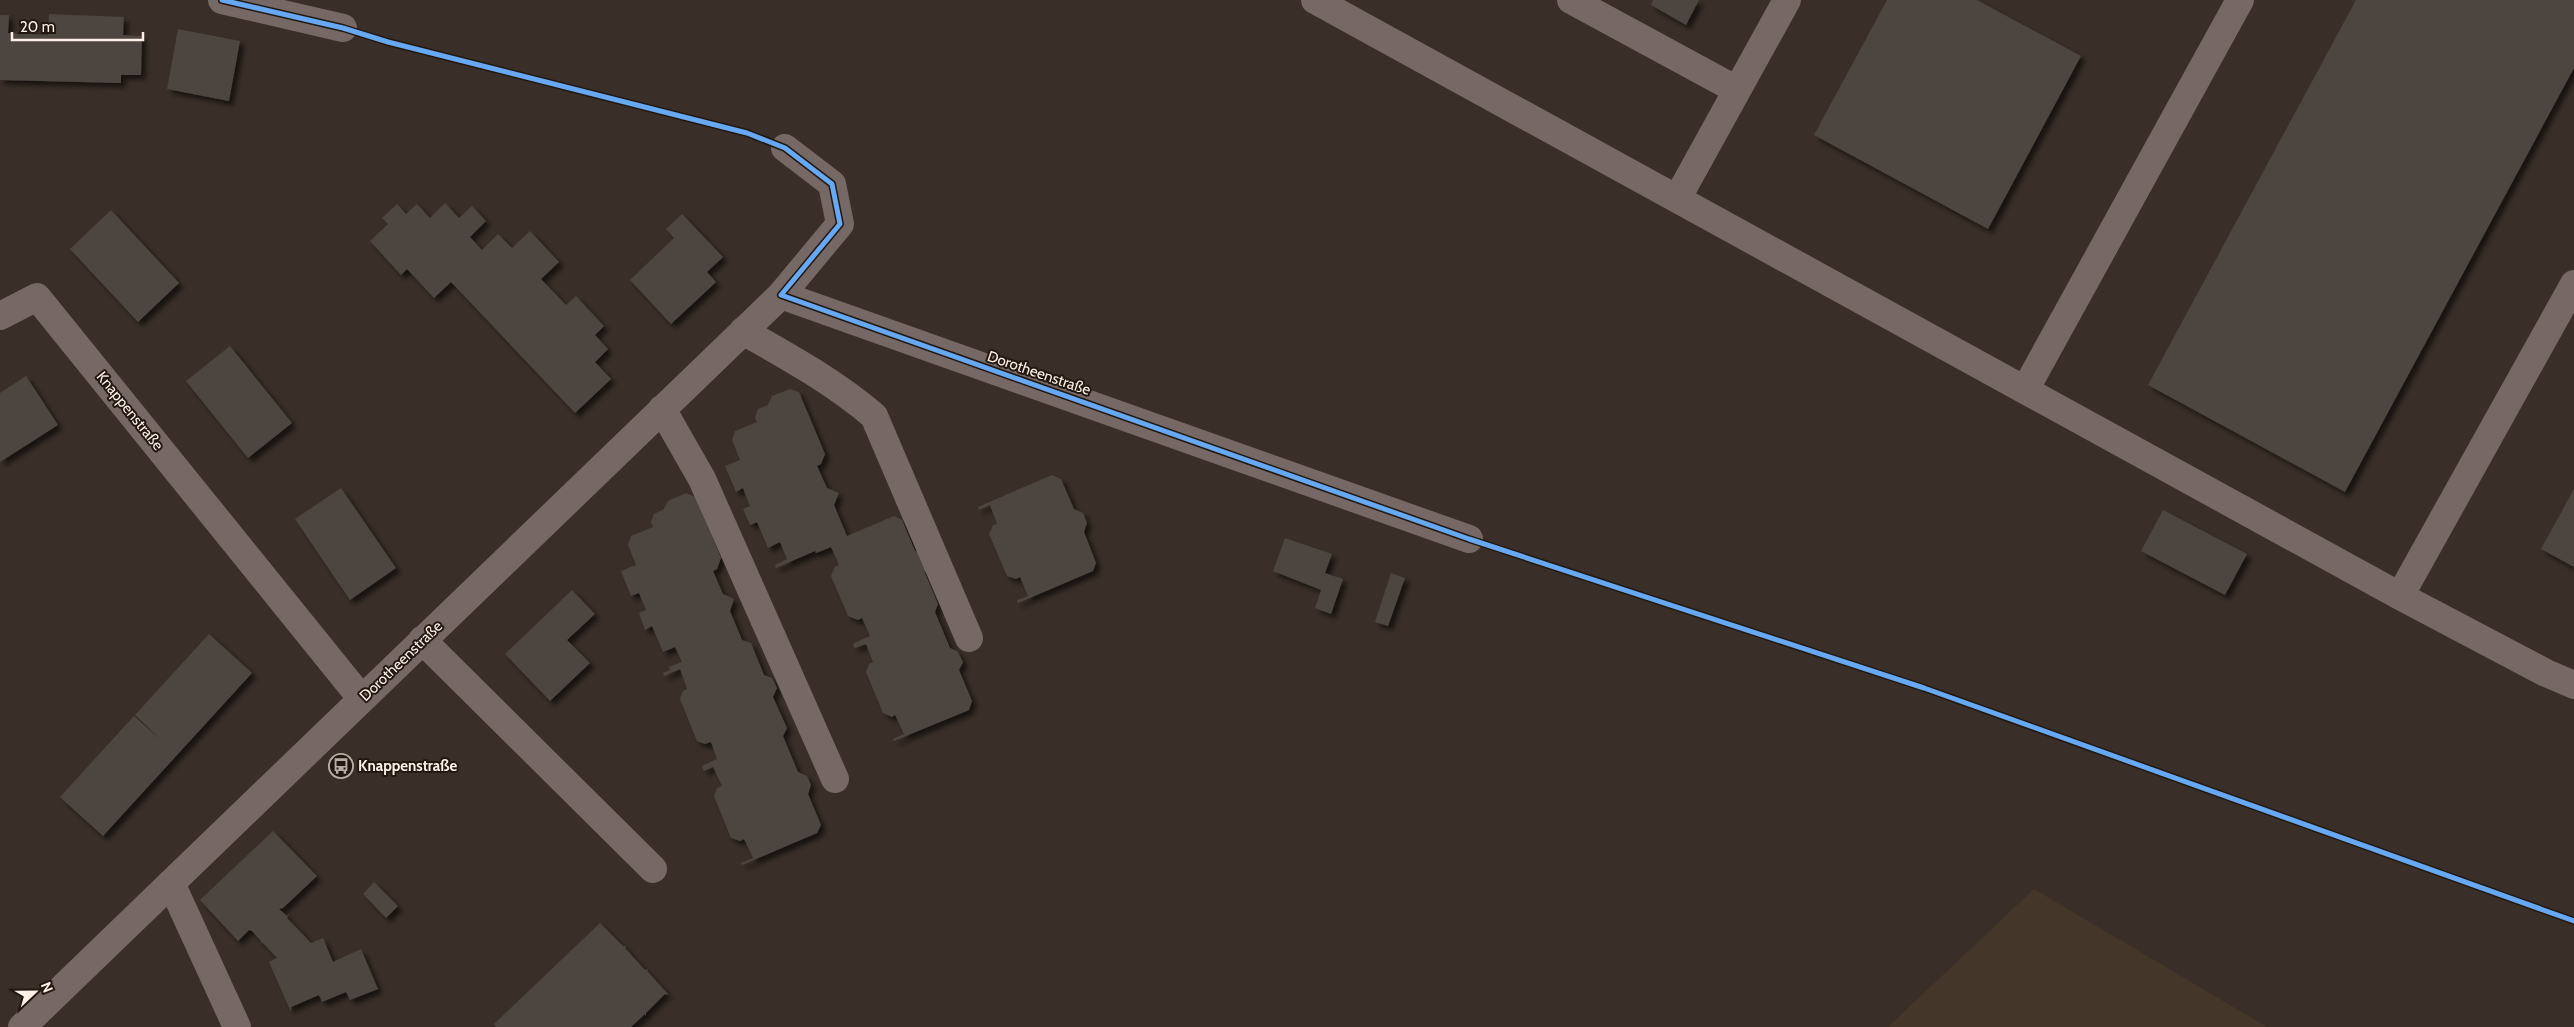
<svg xmlns="http://www.w3.org/2000/svg" width="2574" height="1027" viewBox="0 0 2574 1027" font-family="Cabin,sans-serif">
<style>
.industrial{fill:#443729}
.building{fill:#4d453f;filter:url(#shadow)}
.lines{fill:none;stroke-linecap:round;stroke-linejoin:round}
.minor{stroke:#766864;stroke-width:28}
.cycleway-casing{stroke:#221812;stroke-width:8}
.cycleway{stroke:#66a8f1;stroke-width:5}
.labels{text-anchor:middle;stroke-width:4;stroke-linejoin:round;paint-order:stroke}
.street-label{font-size:15px;fill:#fef0e7;stroke:#221812}
.poi-label{font-size:15px;font-weight:bold;fill:#fef0e7;stroke:#221812;text-anchor:start}
</style>
<defs>
<filter id="shadow"><feDropShadow dx="4.5" dy="4.5" stdDeviation="2.5" flood-color="#0009"/></filter>
</defs>
<rect width="100%" height="100%" fill="#3a2f28"/>
<path class="industrial" d="M2034,889L2267,1027H1888Z"/>
<path class="building" d="M1653,0H1699L1686,25L1651,5Z
M1887,0H1977L2081,56L1988,229L1814,135Z
M2356,0H2574V68L2345,492L2148,385Z
M49,14L124,17L123,35L142,36L141,75H121V83L0,80V15H9L8,33L48,35Z
M178,29L240,41L229,101L167,89Z
M445,203L459,218L472,206L486,221L470,237L482,250L498,234L512,248L530,231L559,262L541,279L566,305L576,296L604,326L595,335L608,349L595,362L611,379L575,413L451,282L434,298L407,269L401,275L370,241L388,224L382,218L397,204L406,214L417,204L430,218Z
M111,210L179,283L138,322L70,249Z
M682,214L723,257L707,272L716,282L671,324L630,280L674,238L666,229Z
M230,346L292,423L248,458L186,381Z
M26,376L58,425L0,462V393Z
M790,389L799,392L825,454L821,464L817,466L827,488L839,493L834,505L847,536L894,516L902,520L915,551L925,554L928,564L925,573L938,604L935,612L950,648L958,652L963,662L959,670L972,701L969,710L894,741L893,739L904,734L895,715L892,717L883,713L866,672L869,664L873,662L866,644L855,648L853,646L854,643L870,636L862,618L858,620L848,616L831,576L835,567L839,565L831,547L816,553L815,551L776,568L775,565L787,559L780,542L768,548L757,522L750,525L743,509L750,506L743,488L736,492L725,466L740,460L732,440L735,431L757,422L755,418L758,409L768,405L772,396Z
M1052,475L1061,479L1074,509L1083,513L1087,523L1084,532L1096,563L1093,571L1018,603L1017,600L1028,596L1020,577L1016,579L1007,576L989,534L993,525L997,524L990,505L979,510L978,507Z
M341,488L396,568L350,600L295,519Z
M2574,489V567L2541,549Z
M686,493L695,497L721,558L717,569L713,571L723,594L734,599L730,611L742,640L751,643L764,675L772,678L777,688L773,697L787,728L783,736L798,772L807,776L811,785L808,794L821,825L817,833L742,865L741,863L753,858L744,839L740,841L731,838L714,796L717,788L722,786L713,767L704,771L702,766L717,759L711,742L705,744L697,741L680,699L683,691L687,689L680,669L664,676L663,673L670,670L669,667L682,662L675,647L663,652L652,626L645,630L639,613L646,610L639,593L631,596L621,571L636,565L628,545L631,536L653,527L651,522L654,514L664,509L668,501Z
M2163,510L2247,554L2225,595L2141,551Z
M1285,538L1332,554L1325,573L1343,579L1331,614L1315,608L1321,590L1273,571Z
M1391,573L1405,578L1388,626L1375,622Z
M572,590L595,614L567,640L590,663L550,701L505,654Z
M209,634L252,673L103,836L60,797L134,716L161,740L135,715Z
M273,831L317,876L283,908L279,909L287,916L289,914L287,918L311,943L323,938L333,962L361,949L378,989L350,1000L346,992L322,1002L319,995L291,1007V1012L269,962L277,958L262,942L261,944V941L252,931L249,930L238,941L200,900Z
M374,882L398,906L386,918L363,894Z
M600,923L623,946H626L625,948L645,970L648,969L647,971L669,995L665,994L646,1013V1016L645,1014L631,1027H496L494,1024Z"/>
<g class="lines">
<path class="minor" d="M222,0L343,28
M1315,0L2400,596L2546,673L2574,685
M1571,0L1737,90
M1677,199L1787,0
M781,295L1469,539
M0,316L37,297L361,698
M743,331C789,357 834,382 874,416L969,638
M2025,390L2240,0
M662,409L702,479L835,779
M2400,596L2574,284
M422,640L653,869
M171,883L237,1027
M22,1027L781,295L840,224L832,184L785,148"/>
<defs>
<path id="cycleway" d="M222,0L343,28L388,42L747,133L785,148L832,184L840,224L781,295L1469,539L1924,688L2574,921"/>
</defs>
<use href="#cycleway" class="cycleway-casing"/>
<use href="#cycleway" class="cycleway"/>
</g>
<defs>
<symbol id="bus-ring" viewBox="-11 -11 22 22"><circle r="9.5" fill="#221812" stroke="#b9aca4" stroke-width="1.5"/><path d="M-5-6H5V4H4V6H2V4H-2V6H-4V4H-5ZM-3.5-4V0h7V-4ZM-3.5 1.2v1.5H-2V1.2ZM2 1.2v1.5H3.5V1.2Z" fill="#b9aca4"/></symbol>
</defs>
<g fill-rule="evenodd">
<use href="#bus-ring" x="327" y="752" width="28" height="28"/>
</g>
<g class="labels">
<g class="street-label">
<text transform="translate(1039 373) rotate(19)" y="5">Dorotheenstraße</text>
<text transform="translate(130 411) rotate(51)" y="5">Knappenstraße</text>
<text transform="translate(401 661) rotate(-44)" y="5">Dorotheenstraße</text>
</g>
<g class="poi-label">
<text x="358" y="771">Knappenstraße</text>
</g>
</g>
<g transform="translate(35 992) rotate(68)" stroke="#221812" stroke-width="4" paint-order="stroke">
<path d="M0-4L9 19L0 12L-9 19Z" fill="#fef0e7"/>
<text y="-8" font-size="14" font-weight="bold" text-anchor="middle" fill="#fef0e7">N</text>
</g>
<path d="M12 32v8h131v-8" fill="none" stroke="#fef0e7" stroke-width="2.5"/>
<text x="20" y="32" font-size="15" fill="#fef0e7" stroke="#221812" stroke-width="4" paint-order="stroke">20 m</text>
</svg>
